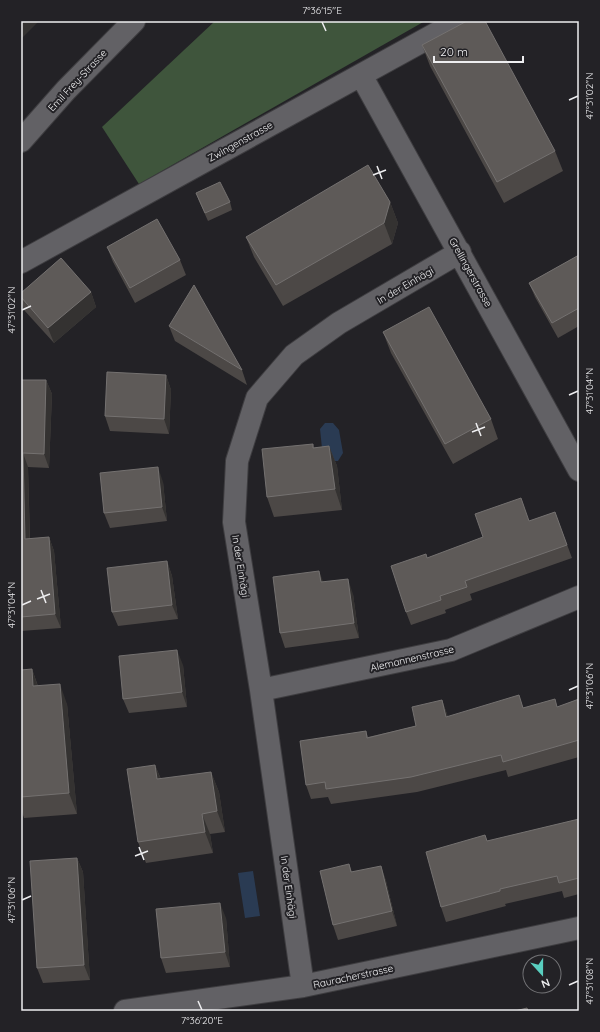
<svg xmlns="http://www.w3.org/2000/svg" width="600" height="1032" viewBox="0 0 600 1032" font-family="Quicksand,sans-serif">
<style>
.forest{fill:#3f553c}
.water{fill:#2a3b53}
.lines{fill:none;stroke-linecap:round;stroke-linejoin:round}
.minor-casing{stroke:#3e3d40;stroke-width:24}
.tertiary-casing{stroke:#3e3d40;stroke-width:24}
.minor{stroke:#626165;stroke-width:22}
.tertiary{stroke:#626165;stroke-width:22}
.wall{fill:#4c4846}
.shaded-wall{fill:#343231}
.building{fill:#5e5a58;stroke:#747170}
.ticks{fill:none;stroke:#eeeef0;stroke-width:1.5}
.labels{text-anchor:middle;stroke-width:4;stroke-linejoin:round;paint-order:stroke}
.street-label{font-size:10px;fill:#eeeef0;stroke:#232226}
.neatline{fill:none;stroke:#eeeef0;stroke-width:1.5}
.ticks-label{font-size:10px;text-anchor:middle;fill:#eeeef0}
</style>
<rect width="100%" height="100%" fill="#232226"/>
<path class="forest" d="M215,21H425L139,184L102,127Z"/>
<path class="water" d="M325,423H333L339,430L343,453L338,461H327L323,458L320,429Z
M253,871L260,916L245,918L238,873Z"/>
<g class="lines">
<defs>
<path id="minor" d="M361,75L579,470
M21,262L459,21
M261,690L451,650L579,597
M303,986L261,690L234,522L237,461L257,398L294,355L339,323L460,252
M125,1011L303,986L579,928"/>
<path id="tertiary" d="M21,141L66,90L134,21"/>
</defs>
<use href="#minor" class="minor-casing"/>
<use href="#tertiary" class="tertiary-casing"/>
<use href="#minor" class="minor"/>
<use href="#tertiary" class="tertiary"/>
</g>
<path class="wall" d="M422,45L555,151L563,171L504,203L430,66Z
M196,193L230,202L232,210L208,221L199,201Z
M390,202L398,223L392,244L283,306L254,257L246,237Z
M107,247L180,260L186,275L135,303L113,262Z
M579,255V326L558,338L535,297L529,283Z
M91,292L96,307L54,343L24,310L21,300V293Z
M169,326L242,370L247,385L175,341Z
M383,332L491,419L498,439L453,464L391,353Z
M166,375L171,390L169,434L110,431L105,416Z
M21,380H46L52,394L49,468L28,467L30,539L49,537L54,551L61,628L21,631Z
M313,444L314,448L329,446L337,466L342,510L274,517L267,497Z
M163,482L167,521L110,528L104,513Z
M555,512L572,558L470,594L472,600L445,610L446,613L411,625L406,612L427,558Z
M167,561L172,576L178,619L118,626L112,612Z
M323,582L353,594L359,638L285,648L280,633Z
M183,665L187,707L129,713L123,699Z
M32,669L38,686L67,704L77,814L24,818L21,809V670Z
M579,699V757L508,777L506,770L417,792L331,804L328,797L311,799L306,785L366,731L368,737L416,726L442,700L448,717L524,708L558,707Z
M155,765L161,779L211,772L219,792L225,832L210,834L213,853L146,863L138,842Z
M579,819V894L564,898L562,891L505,904L506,906L446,922L441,907L485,835L487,841Z
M77,858L83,872L90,980L43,983L37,968Z
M349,864L352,872L381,866L386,881L397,926L338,940L333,925Z
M226,918L230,967L166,973L161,958Z"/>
<path class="shaded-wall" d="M21,21H39L21,39Z
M390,202L398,223L392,244L384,223Z
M91,292L96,307L54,343L48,328Z
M166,375L171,390L169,434L164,419Z
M46,380L52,394L49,468L44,454Z
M329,446L337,466L342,510L335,489Z
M23,453L28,467L30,553L25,539Z
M158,467L163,482L167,521L162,507Z
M49,537L54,551L61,628L55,614Z
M167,561L172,576L178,619L172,605Z
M319,571L325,586L321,582Z
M348,579L353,594L359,638L354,623Z
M177,650L183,665L187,707L182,692Z
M32,669L39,690L33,686Z
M60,684L67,704L77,814L69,793Z
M442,700L447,714L452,732L446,717Z
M155,765L163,785L157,779Z
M211,772L219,792L225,832L217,811Z
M202,814L210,834L213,853L205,832Z
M77,858L83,872L90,980L84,965Z
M381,866L386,881L397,926L392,911Z
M220,903L226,918L230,967L225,952Z"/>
<path class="building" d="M467,21H485L555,151L497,182L422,45Z
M368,165L390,202L384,223L276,285L246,237Z
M220,182L230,202L205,213L196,193Z
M157,219L180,260L130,288L107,247Z
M579,255V308L552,323L529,283Z
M61,258L91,292L48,328L21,297V293Z
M194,285L242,370L169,326Z
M429,307L491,419L445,444L383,332Z
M107,372L166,375L164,419L105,416Z
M21,380H46L44,454L23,453L25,539L49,537L55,614L21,617Z
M313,444V448L329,446L335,489L267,497L262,449Z
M158,467L162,507L104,513L100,473Z
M521,498L529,521L555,512L567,545L465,581L467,587L440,596L441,600L406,612L391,566L426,554L427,558L483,537L475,514Z
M167,561L172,605L112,612L107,568Z
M319,571L321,582L348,579L354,623L280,633L273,577Z
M177,650L182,692L123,699L119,656Z
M32,669L33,686L60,684L69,793L21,797V670Z
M519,695L523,708L555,699L557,707L579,699V740L503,762L501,755L411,777L326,789L325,782L306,785L300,741L366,731L367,738L416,726L412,707L442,700L446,717Z
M155,765L157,779L211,772L217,811L202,814L205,832L138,842L127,769Z
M579,819V878L559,883L557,876L500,889V891L441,907L426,852L485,835L487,841Z
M77,858L84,965L37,968L30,861Z
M349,864L351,872L381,866L392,911L333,925L320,871Z
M220,903L225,952L161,958L156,909Z
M527,1008L528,1011H515Z"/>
<path class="ticks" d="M322,22L326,31M569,100L578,96M377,166L382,179M373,175L386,170M22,310L31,306M569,395L578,391M476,423L481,436M472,432L485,427M41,590L46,603M37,599L50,594M22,605L31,601M569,690L578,686M139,847L144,860M135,856L148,851M22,900L31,896M569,985L578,981M198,1001L202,1010"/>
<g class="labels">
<g class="street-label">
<text transform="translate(77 80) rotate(-47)" y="4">Emil Frey-Strasse</text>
<text transform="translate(240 141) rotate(-29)" y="4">Zwingenstrasse</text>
<text transform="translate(471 272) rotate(61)" y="4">Grellingerstrasse</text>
<text transform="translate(405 285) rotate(-30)" y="4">In der Einhägi</text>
<text transform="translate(241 566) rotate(81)" y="4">In der Einhägi</text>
<text transform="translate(412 658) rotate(-13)" y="4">Alemannenstrasse</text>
<text transform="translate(289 887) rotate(82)" y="4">In der Einhägi</text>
<text transform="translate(353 976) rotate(-12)" y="4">Rauracherstrasse</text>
</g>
</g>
<rect width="600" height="1032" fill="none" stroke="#232226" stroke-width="44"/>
<g transform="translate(542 974) rotate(159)"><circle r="19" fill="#232226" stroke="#747477"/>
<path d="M0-3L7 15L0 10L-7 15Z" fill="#59cebf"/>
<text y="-6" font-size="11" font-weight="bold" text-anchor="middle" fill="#eeeef0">N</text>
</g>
<path d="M434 56v6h89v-6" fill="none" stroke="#eeeef0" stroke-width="2"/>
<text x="440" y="56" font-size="12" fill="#eeeef0" stroke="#232226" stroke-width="3" paint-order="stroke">20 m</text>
<rect x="22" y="22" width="556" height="988" class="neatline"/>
<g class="ticks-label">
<text x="322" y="14">7°36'15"E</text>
<text transform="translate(589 96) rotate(-90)" y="4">47°31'02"N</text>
<text transform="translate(11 310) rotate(-90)" y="4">47°31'02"N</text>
<text transform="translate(589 391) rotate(-90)" y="4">47°31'04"N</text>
<text transform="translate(11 605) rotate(-90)" y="4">47°31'04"N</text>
<text transform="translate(589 686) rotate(-90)" y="4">47°31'06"N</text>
<text transform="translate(11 900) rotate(-90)" y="4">47°31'06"N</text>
<text transform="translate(589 981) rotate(-90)" y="4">47°31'08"N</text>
<text x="202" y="1024">7°36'20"E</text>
</g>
</svg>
